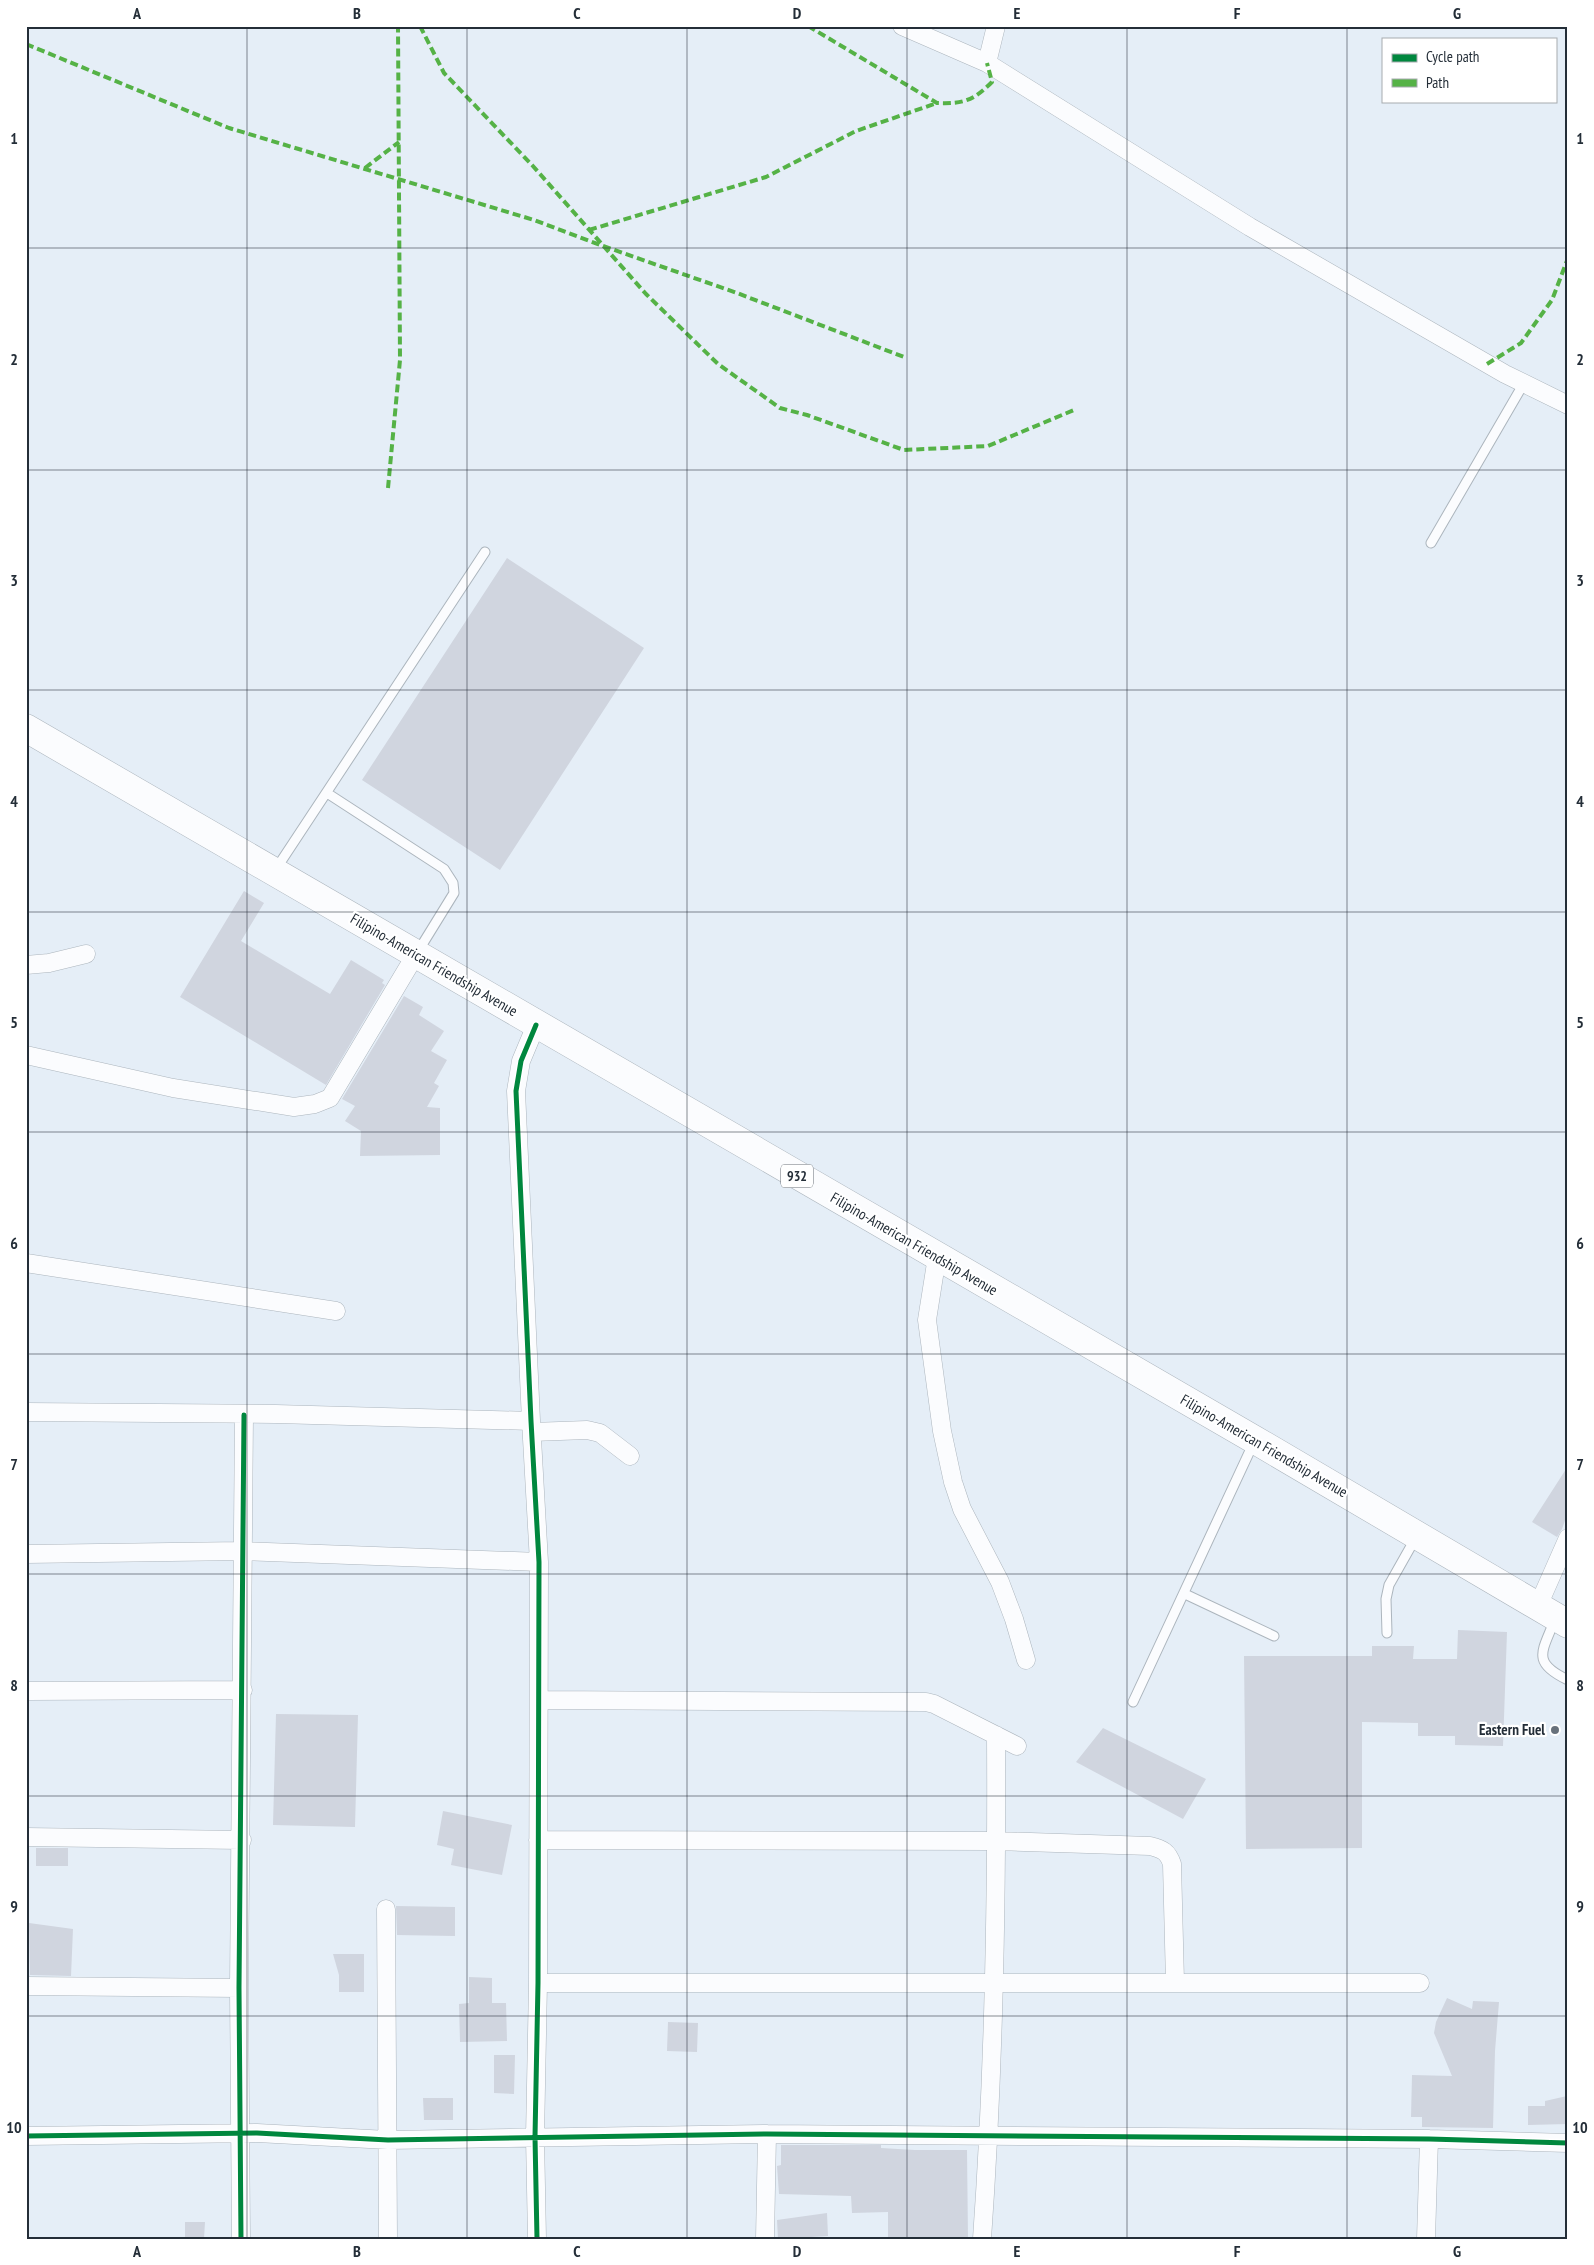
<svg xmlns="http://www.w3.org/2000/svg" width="1594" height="2265" viewBox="0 0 1594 2265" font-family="'PT Sans Narrow',sans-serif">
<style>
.building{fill:#d0d5df}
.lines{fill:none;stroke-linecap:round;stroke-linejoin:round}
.service-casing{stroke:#acb5bd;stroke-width:11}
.minor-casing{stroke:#acb5bd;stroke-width:19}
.primary-casing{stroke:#acb5bd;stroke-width:29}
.service{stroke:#fbfcfe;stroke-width:9}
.minor{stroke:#fbfcfe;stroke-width:18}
.primary{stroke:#fbfcfe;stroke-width:28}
.quiet{stroke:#55b246;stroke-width:4;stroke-dasharray:8 4;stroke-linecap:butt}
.cycleway-casing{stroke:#fff;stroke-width:8}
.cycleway{stroke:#00873e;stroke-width:5}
.grid{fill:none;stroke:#242e38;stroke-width:1;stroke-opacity:0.55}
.poi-dot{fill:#68717b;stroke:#fff;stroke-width:2}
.labels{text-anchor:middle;stroke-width:4.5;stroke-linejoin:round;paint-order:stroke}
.shield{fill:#fff;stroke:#666d74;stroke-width:1}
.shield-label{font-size:14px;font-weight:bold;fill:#242e38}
.street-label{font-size:15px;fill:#242e38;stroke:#fff}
.poi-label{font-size:15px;font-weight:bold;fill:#242e38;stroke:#fff;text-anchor:end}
.neatline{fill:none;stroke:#242e38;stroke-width:2}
.grid-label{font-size:16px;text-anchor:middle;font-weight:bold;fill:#242e38}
</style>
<rect width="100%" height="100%" fill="#e5eef7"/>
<path class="building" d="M507,558L644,648L500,870L362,780Z
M244,891L264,903L241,941L330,994L351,960L384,980L382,983L385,985L326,1085L180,997Z
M404,996L423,1007L419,1015L444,1031L431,1051L447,1060L434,1083L439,1086L427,1107L440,1108V1155L360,1156L361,1131L345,1121L355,1106L342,1099Z
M1568,1466V1512L1562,1529L1557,1537L1532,1522Z
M1458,1630L1507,1632L1503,1746L1455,1745V1736H1418V1723L1362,1722V1848L1246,1849L1244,1656H1372V1646H1414L1413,1659H1457Z
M276,1714L358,1715L355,1827L273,1825Z
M1103,1728L1206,1779L1183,1819L1076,1762Z
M443,1811L512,1825L502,1875L451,1865L454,1849L437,1845Z
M36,1848H68V1866H36Z
M396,1906L455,1907V1936L397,1935Z
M29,1923L73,1929L71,1976L30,1975Z
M333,1954H364V1992H339V1975Z
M469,1977L492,1978V2003H506L507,2041L460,2042L459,2004L469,2003Z
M1447,1998L1472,2009L1473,2001L1499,2002L1495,2051L1493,2128L1422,2127V2117H1411L1412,2075L1452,2076L1434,2033L1436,2022Z
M668,2022L698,2023L697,2052L667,2051Z
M494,2055H515L514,2094L494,2093Z
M1567,2096L1568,2124L1528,2125V2106H1545V2101Z
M423,2098H453V2120H424Z
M781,2145H881V2148L915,2150H967L968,2239H888V2212L852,2213L851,2196L779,2194L777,2166L781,2165Z
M827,2213L828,2236L778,2239L777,2220Z
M185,2222H205L204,2239H185Z"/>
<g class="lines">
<defs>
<path id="service" d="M1431,543L1524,383
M327,793L444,869L453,883L454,893L417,953
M276,869L485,552
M1185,1594L1274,1636
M1555,1619C1543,1651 1530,1662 1568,1680
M1387,1633L1386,1599L1389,1585L1415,1539
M1133,1702L1254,1442"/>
<path id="minor" d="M902,26L987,63L1250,227L1505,374L1568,405
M987,63L996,26
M26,965L49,963L86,954
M536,1025L521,1061L516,1091L531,1421L539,1562L538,1983L535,2137L537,2239
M26,1055L173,1088L294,1107L315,1104L330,1098L416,954
M937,1257L927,1320L942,1431L953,1482L962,1509L1000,1582L1014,1619L1026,1660
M26,1263L336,1311
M26,1412L276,1414L531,1421
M532,1432L587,1430L600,1433L630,1456
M26,1554L242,1551L539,1562
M1538,1606L1568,1538
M26,1691L243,1690
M539,1700L926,1702L934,1704L1017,1746
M26,1837L242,1840
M538,1840L997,1841L1150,1846C1163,1849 1168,1852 1172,1864L1175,1982
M386,1909L388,2239
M538,1983H1420
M26,1986L239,1988
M26,2136L257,2133L388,2140L767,2134L1429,2139L1568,2143
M241,2239L239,1988L244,1415
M765,2239L767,2134
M982,2239C994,2071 997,1903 996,1735
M1426,2239L1429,2139"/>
<path id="primary" d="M26,728L1255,1440L1568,1624"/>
</defs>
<use href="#service" class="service-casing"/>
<use href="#minor" class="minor-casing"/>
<use href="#primary" class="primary-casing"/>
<use href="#service" class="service"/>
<use href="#minor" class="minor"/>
<use href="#primary" class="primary"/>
<path class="quiet" d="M420,26L444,73L532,165L646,294L718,364L780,408L807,415L904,450L988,446L1074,410
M808,26L937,103C963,104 973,101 992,82L987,63
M26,44L229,128L534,220L603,246L737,293L904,357
M365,168L399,142
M589,230L766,177L856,131L937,103
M1487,364L1521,343L1552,300L1568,258
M388,488L400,360L398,26"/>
<defs>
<path id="cycleway" d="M536,1025L521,1061L516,1091L531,1421L539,1562L538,1983L535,2137L537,2239
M26,2136L257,2133L388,2140L767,2134L1429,2139L1568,2143
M241,2239L239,1988L244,1415"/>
</defs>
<use href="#cycleway" class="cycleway-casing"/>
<use href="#cycleway" class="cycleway"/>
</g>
<path class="grid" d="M247,26V2239M467,26V2239M687,26V2239M907,26V2239M1127,26V2239M1347,26V2239M26,248H1568M26,470H1568M26,690H1568M26,912H1568M26,1132H1568M26,1354H1568M26,1574H1568M26,1796H1568M26,2016H1568"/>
<circle class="poi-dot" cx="1555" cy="1730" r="5"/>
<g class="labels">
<rect class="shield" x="781" y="1164.5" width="32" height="23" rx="4"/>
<g class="shield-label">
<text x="797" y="1181">932</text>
</g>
<g class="street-label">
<text transform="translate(434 965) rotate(30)" y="5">Filipino-American Friendship Avenue</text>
<text transform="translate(914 1244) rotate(30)" y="5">Filipino-American Friendship Avenue</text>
<text transform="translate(1264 1446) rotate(30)" y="5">Filipino-American Friendship Avenue</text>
</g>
<g class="poi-label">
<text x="1545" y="1735">Eastern Fuel</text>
</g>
</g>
<rect width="1594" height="2265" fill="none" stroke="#ffffff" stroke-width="55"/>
<rect x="1382" y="38" width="175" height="65" fill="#ffffff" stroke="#a7abaf"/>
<rect x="1392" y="54" width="25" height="8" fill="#00873e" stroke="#a7abaf"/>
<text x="1426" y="62" font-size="15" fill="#242e38">Cycle path</text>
<rect x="1392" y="79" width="25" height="8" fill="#55b246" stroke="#a7abaf"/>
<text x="1426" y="88" font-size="15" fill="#242e38">Path</text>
<rect x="28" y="28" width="1538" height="2210" class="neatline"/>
<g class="grid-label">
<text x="137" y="19">A</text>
<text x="357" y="19">B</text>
<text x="577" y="19">C</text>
<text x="797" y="19">D</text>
<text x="1017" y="19">E</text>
<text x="1237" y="19">F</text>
<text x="1457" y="19">G</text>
<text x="14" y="144">1</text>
<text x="1580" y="144">1</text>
<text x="14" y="365">2</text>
<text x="1580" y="365">2</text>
<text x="14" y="586">3</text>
<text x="1580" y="586">3</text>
<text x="14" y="807">4</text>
<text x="1580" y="807">4</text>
<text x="14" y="1028">5</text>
<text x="1580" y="1028">5</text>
<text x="14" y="1249">6</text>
<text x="1580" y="1249">6</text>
<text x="14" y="1470">7</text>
<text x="1580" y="1470">7</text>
<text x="14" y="1691">8</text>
<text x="1580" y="1691">8</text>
<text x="14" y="1912">9</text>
<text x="1580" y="1912">9</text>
<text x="14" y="2133">10</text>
<text x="1580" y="2133">10</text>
<text x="137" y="2257">A</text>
<text x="357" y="2257">B</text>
<text x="577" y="2257">C</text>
<text x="797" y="2257">D</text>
<text x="1017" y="2257">E</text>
<text x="1237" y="2257">F</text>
<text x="1457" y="2257">G</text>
</g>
</svg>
